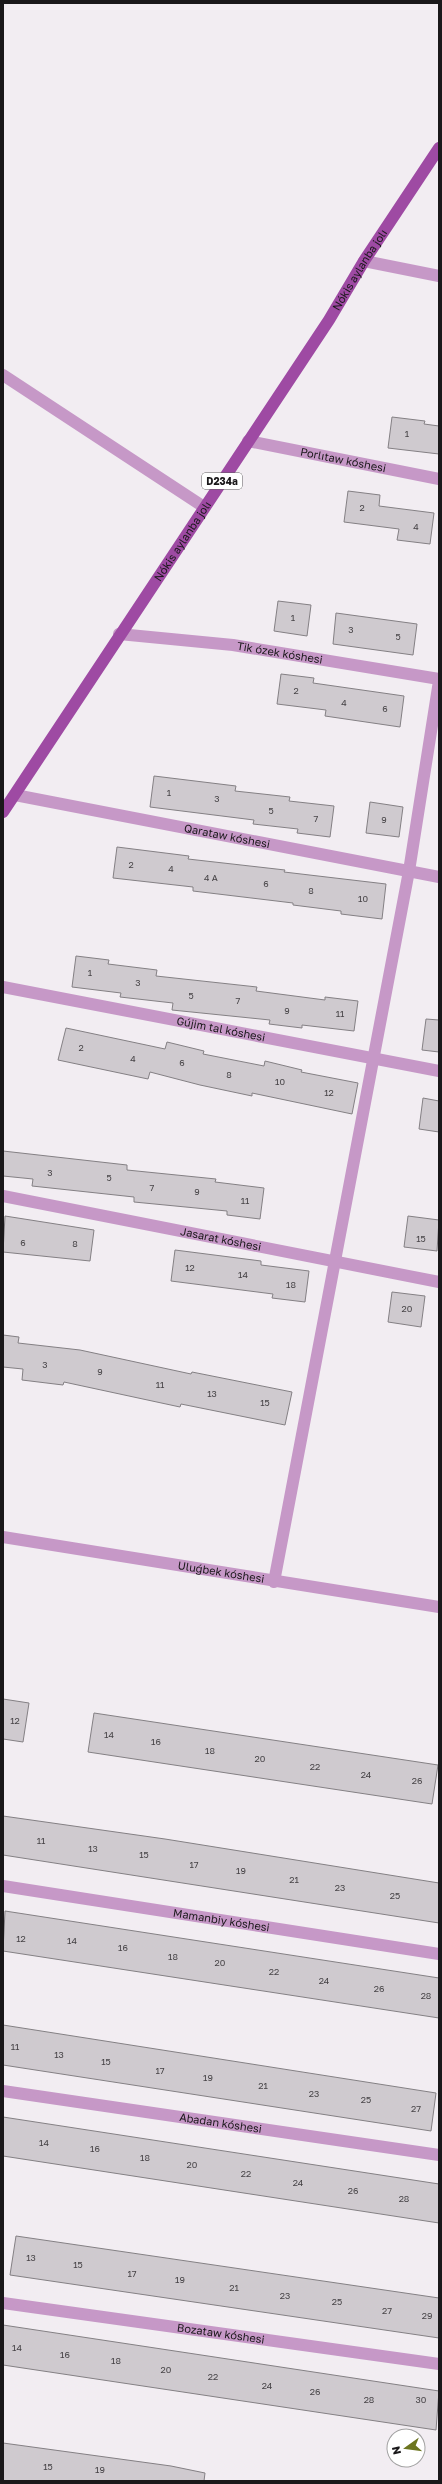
<svg xmlns="http://www.w3.org/2000/svg" width="442" height="2484" viewBox="0 0 442 2484" font-family="'Golos Text',sans-serif">
<style>
.building{fill:#cfcacf;stroke:#848084}
.lines{fill:none;stroke-linecap:round;stroke-linejoin:round}
.minor{stroke:#c698c7;stroke-width:12}
.major{stroke:#9e4aa3;stroke-width:12}
.labels{text-anchor:middle;stroke-width:3.5;stroke-linejoin:round;paint-order:stroke}
.number-label{font-size:9px;fill:#474447}
.shield{fill:#fff;stroke:#5f5d5f;stroke-width:1}
.shield-label{font-size:10px;font-weight:bold;fill:#1a181a}
.street-label{font-size:11px;fill:#1a181a;stroke:#fff}
</style>
<rect width="100%" height="100%" fill="#f2edf2"/>
<path class="building" d="M392,417L425,421L424,424L439,426V454L388,448Z
M348,491L380,495L379,506L434,513L430,544L397,540L399,529L344,522Z
M278,601L311,605L307,636L274,631Z
M336,613L417,624L413,655L333,644Z
M281,674L314,678L313,683L404,696L400,727L325,716L326,710L277,704Z
M154,776L236,786L235,791L290,797L289,801L334,806L330,837L297,833L298,829L253,824L254,820L150,807Z
M370,802L403,807L399,837L366,833Z
M117,847L189,856L188,859L285,870L284,872L386,884L382,919L341,914V911L293,905V903L193,891V887L113,878Z
M76,956L109,960L108,964L157,970L156,976L257,987L256,991L325,1000V997L358,1001L354,1031L302,1025V1028L269,1024L270,1020L172,1010L173,1003L120,997L121,993L72,987Z
M426,1019L439,1020V1052L422,1050Z
M66,1028L165,1049L167,1042L204,1051L203,1054L264,1066L265,1061L302,1070L301,1072L358,1083L352,1114L252,1093V1096L200,1085L150,1072L148,1079L58,1060Z
M423,1098L439,1101V1132L419,1129Z
M3,1151L127,1165V1170L216,1179L215,1182L264,1188L260,1219L227,1215V1211L134,1202V1197L32,1186L33,1179L3,1176Z
M5,1216L94,1230L90,1261L3,1252Z
M408,1216L439,1220L437,1251L404,1247Z
M175,1250L261,1261V1265L309,1271L305,1302L272,1298L273,1294L171,1281Z
M392,1292L425,1296L421,1327L388,1322Z
M3,1335L19,1337L18,1343L80,1350L191,1374L192,1372L292,1392L285,1425L181,1404L180,1407L64,1382L63,1385L22,1380L23,1369L3,1367Z
M3,1699L29,1703L23,1742L3,1739Z
M94,1713L438,1765L432,1804L88,1752Z
M3,1816L165,1839L439,1883V1923L3,1855Z
M5,1911L439,1978V2018L3,1951Z
M3,2025L436,2093L431,2131L3,2065Z
M3,2117L439,2184V2223L3,2156Z
M16,2236L439,2298V2338L10,2275Z
M3,2325L439,2391L436,2430L3,2365Z
M3,2443L171,2466L205,2473L204,2481H3Z"/>
<g class="lines">
<g class="minor">
<path d="M364,261L439,276"/>
<path d="M3,375L204,507"/>
<path id="s1" d="M248,441L439,479"/>
<path id="s2" d="M119,634L233,645L439,679"/>
<path id="s3" d="M15,795L439,877"/>
<path id="s4" d="M3,987L439,1071"/>
<path id="s5" d="M3,1196L439,1282"/>
<path id="s6" d="M3,1537L439,1607"/>
<path d="M274,1582L409,871L439,681"/>
<path id="s7" d="M3,1886L439,1954"/>
<path id="s8" d="M3,2091L439,2155"/>
<path id="s9" d="M3,2303L439,2364"/>
</g>
<path class="major" id="s10" d="M3,812L329,320L364,261L439,148"/>
</g>
<g class="labels">
<g class="number-label">
<text x="407" y="437">1</text>
<text x="362" y="511">2</text>
<text x="416" y="530">4</text>
<text x="293" y="621">1</text>
<text x="351" y="633">3</text>
<text x="398" y="640">5</text>
<text x="296" y="694">2</text>
<text x="344" y="706">4</text>
<text x="385" y="712">6</text>
<text x="169" y="796">1</text>
<text x="217" y="802">3</text>
<text x="271" y="814">5</text>
<text x="316" y="822">7</text>
<text x="384" y="823">9</text>
<text x="131" y="868">2</text>
<text x="171" y="872">4</text>
<text x="211" y="881">4 А</text>
<text x="266" y="887">6</text>
<text x="311" y="894">8</text>
<text x="363" y="902">10</text>
<text x="90" y="976">1</text>
<text x="138" y="986">3</text>
<text x="191" y="999">5</text>
<text x="238" y="1004">7</text>
<text x="287" y="1014">9</text>
<text x="340" y="1017">11</text>
<text x="81" y="1051">2</text>
<text x="133" y="1062">4</text>
<text x="182" y="1066">6</text>
<text x="229" y="1078">8</text>
<text x="280" y="1085">10</text>
<text x="329" y="1096">12</text>
<text x="50" y="1176">3</text>
<text x="109" y="1181">5</text>
<text x="152" y="1191">7</text>
<text x="197" y="1195">9</text>
<text x="245" y="1204">11</text>
<text x="421" y="1242">15</text>
<text x="23" y="1246">6</text>
<text x="75" y="1247">8</text>
<text x="190" y="1271">12</text>
<text x="243" y="1278">14</text>
<text x="291" y="1288">18</text>
<text x="407" y="1312">20</text>
<text x="45" y="1368">3</text>
<text x="100" y="1375">9</text>
<text x="160" y="1388">11</text>
<text x="212" y="1397">13</text>
<text x="265" y="1406">15</text>
<text x="15" y="1724">12</text>
<text x="109" y="1738">14</text>
<text x="156" y="1745">16</text>
<text x="210" y="1754">18</text>
<text x="260" y="1762">20</text>
<text x="315" y="1770">22</text>
<text x="366" y="1778">24</text>
<text x="417" y="1784">26</text>
<text x="41" y="1844">11</text>
<text x="93" y="1852">13</text>
<text x="144" y="1858">15</text>
<text x="194" y="1868">17</text>
<text x="241" y="1874">19</text>
<text x="294" y="1883">21</text>
<text x="340" y="1891">23</text>
<text x="395" y="1899">25</text>
<text x="21" y="1942">12</text>
<text x="72" y="1944">14</text>
<text x="123" y="1951">16</text>
<text x="173" y="1960">18</text>
<text x="220" y="1966">20</text>
<text x="274" y="1975">22</text>
<text x="324" y="1984">24</text>
<text x="379" y="1992">26</text>
<text x="426" y="1999">28</text>
<text x="15" y="2050">11</text>
<text x="59" y="2058">13</text>
<text x="106" y="2065">15</text>
<text x="160" y="2074">17</text>
<text x="208" y="2081">19</text>
<text x="263" y="2089">21</text>
<text x="314" y="2097">23</text>
<text x="366" y="2103">25</text>
<text x="416" y="2112">27</text>
<text x="44" y="2146">14</text>
<text x="95" y="2152">16</text>
<text x="145" y="2161">18</text>
<text x="192" y="2168">20</text>
<text x="246" y="2177">22</text>
<text x="298" y="2186">24</text>
<text x="353" y="2194">26</text>
<text x="404" y="2202">28</text>
<text x="31" y="2261">13</text>
<text x="78" y="2268">15</text>
<text x="132" y="2277">17</text>
<text x="180" y="2283">19</text>
<text x="234" y="2291">21</text>
<text x="285" y="2299">23</text>
<text x="337" y="2305">25</text>
<text x="387" y="2314">27</text>
<text x="427" y="2319">29</text>
<text x="17" y="2351">14</text>
<text x="65" y="2358">16</text>
<text x="116" y="2364">18</text>
<text x="166" y="2373">20</text>
<text x="213" y="2380">22</text>
<text x="267" y="2389">24</text>
<text x="315" y="2395">26</text>
<text x="369" y="2403">28</text>
<text x="421" y="2403">30</text>
<text x="48" y="2470">15</text>
<text x="100" y="2473">19</text>
</g>
<rect class="shield" x="202" y="473" width="40" height="16" rx="3"/>
<g class="shield-label">
<text x="222" y="485">D234a</text>
</g>
<g class="street-label">
<text dy="4" stroke="none"><textPath href="#s10" startOffset="649">Nókis aylanba jolı</textPath></text>
<text dy="4" stroke="none"><textPath href="#s1" startOffset="97">Porlıtaw kóshesi</textPath></text>
<text dy="4" stroke="none"><textPath href="#s10" startOffset="325">Nókis aylanba jolı</textPath></text>
<text dy="4" stroke="none"><textPath href="#s2" startOffset="162">Tik ózek kóshesi</textPath></text>
<text dy="4" stroke="none"><textPath href="#s3" startOffset="216">Qarataw kóshesi</textPath></text>
<text dy="4" stroke="none"><textPath href="#s4" startOffset="222">Gújim tal kóshesi</textPath></text>
<text dy="4" stroke="none"><textPath href="#s5" startOffset="222">Jasarat kóshesi</textPath></text>
<text dy="4" stroke="none"><textPath href="#s6" startOffset="221">Uluǵbek kóshesi</textPath></text>
<text dy="4" stroke="none"><textPath href="#s7" startOffset="221">Mamanbiy kóshesi</textPath></text>
<text dy="4" stroke="none"><textPath href="#s8" startOffset="220">Abadan kóshesi</textPath></text>
<text dy="4" stroke="none"><textPath href="#s9" startOffset="220">Bozataw kóshesi</textPath></text>
</g>
</g>
<rect width="442" height="2484" fill="none" stroke="#1a181a" stroke-width="8"/>
<g transform="translate(406 2448) rotate(256)"><circle r="19" fill="#ffffff" stroke="#a3a3a3"/>
<path d="M0-3L7 15L0 10L-7 15Z" fill="#6c751f"/>
<text y="-6" font-size="11" font-weight="bold" text-anchor="middle" fill="#1a181a">N</text>
</g>
</svg>
